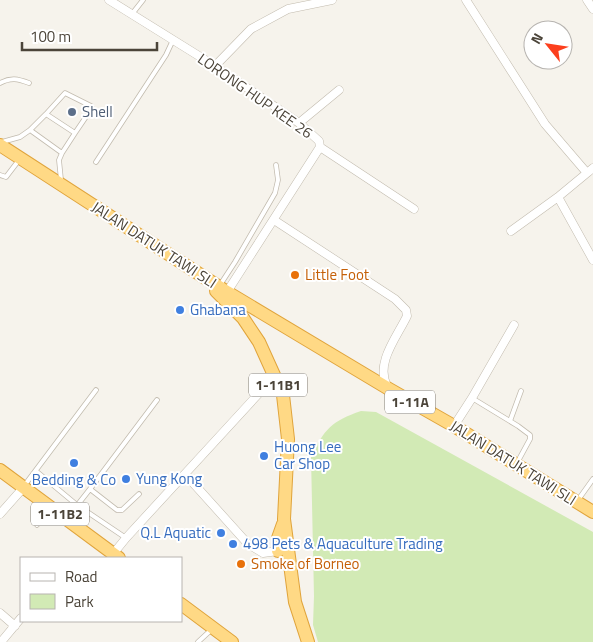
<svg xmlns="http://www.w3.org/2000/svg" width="593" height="642" viewBox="0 0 593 642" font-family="'Titillium Web',sans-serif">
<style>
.green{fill:#d2eab5}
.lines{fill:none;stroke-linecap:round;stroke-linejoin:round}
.service-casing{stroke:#c2bbae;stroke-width:5.5}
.minor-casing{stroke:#c2bbae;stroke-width:9}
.trunk-casing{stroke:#e0a43c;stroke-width:14}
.service{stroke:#fff;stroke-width:4}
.minor{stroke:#fff;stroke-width:8}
.trunk{stroke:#ffd985;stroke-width:12}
.service-dot{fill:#5c6f8a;stroke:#fff;stroke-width:2}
.food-dot{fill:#e8710a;stroke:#fff;stroke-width:2}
.shop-dot{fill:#3f7fe0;stroke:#fff;stroke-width:2}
.labels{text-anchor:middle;stroke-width:4;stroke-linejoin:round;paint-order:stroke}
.shield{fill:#fff;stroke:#817c74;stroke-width:1}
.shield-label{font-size:14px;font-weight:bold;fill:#4b4439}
.street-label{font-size:15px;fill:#4b4439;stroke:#fff}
.service-label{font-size:15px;fill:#4e5e75;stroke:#fff;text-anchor:start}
.food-label{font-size:15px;fill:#c56008;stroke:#fff;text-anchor:start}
.shop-label{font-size:15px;fill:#366cbe;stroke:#fff;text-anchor:start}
</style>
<rect width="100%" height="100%" fill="#f6f3ec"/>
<path class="green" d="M361,411L376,412L593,532V642H318L313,625L314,596L311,457C324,429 332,421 361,411Z"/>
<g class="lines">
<defs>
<path id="service" d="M132,14L143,0
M0,83C11,77 18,79 29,83
M46,114L65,93L91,106L92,108L75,133
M30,130L46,114L75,133L62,153
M2,142L20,137L30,130L62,153L59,160L61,180
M96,162L166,55L173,40
M0,175L6,177L19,160
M220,285L235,262L275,193L278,180L276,165
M472,398L518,426L530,435V439L517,463
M510,421L521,391
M36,471L77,505L126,538
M24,486L96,390
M90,489L157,400
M578,500L593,479
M68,517L90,489L117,510H122L139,494
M37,525L50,510
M198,642L211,630"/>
<path id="minor" d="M109,0L215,66L299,123L319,141L320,147
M466,0L545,124L587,173L593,168
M587,0L593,9
M215,66L251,29L288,9L332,0
M299,123L339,90
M320,147L414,209
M587,173L558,197L593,260
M274,220L395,299L406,310L407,316C397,337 375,363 387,386
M511,231L558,197
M227,292L320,147
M454,426L472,398L514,325
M185,474L248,544L263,553L278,551
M0,514L24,487
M113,554L126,538L262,390
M0,613L15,626
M1,642L21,618"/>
<path id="trunk" d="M0,145L227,292L389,389L454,426L593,512
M216,291L243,318L259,342L283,395L288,439L284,519L295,602L308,642
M0,470L119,558
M278,551V538L283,524
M181,604L232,642"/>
</defs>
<use href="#service" class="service-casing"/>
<use href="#minor" class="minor-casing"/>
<use href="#trunk" class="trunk-casing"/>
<use href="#service" class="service"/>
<use href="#minor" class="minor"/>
<use href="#trunk" class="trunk"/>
</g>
<circle class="service-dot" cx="72" cy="112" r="5"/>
<g class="food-dot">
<circle cx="295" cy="275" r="5"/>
<circle cx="241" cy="564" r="5"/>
</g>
<g class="shop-dot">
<circle cx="180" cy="310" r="5"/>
<circle cx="264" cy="456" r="5"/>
<circle cx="74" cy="463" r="5"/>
<circle cx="126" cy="479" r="5"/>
<circle cx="221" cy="533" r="5"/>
<circle cx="233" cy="544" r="5"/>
</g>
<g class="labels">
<g class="shield">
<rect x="249" y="373.5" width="58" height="23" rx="4"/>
<rect x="385" y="390.5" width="50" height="23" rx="4"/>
<rect x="31" y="502.5" width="58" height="23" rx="4"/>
</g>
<g class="shield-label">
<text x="278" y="390">1-11B1</text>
<text x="410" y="407">1-11A</text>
<text x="60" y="519">1-11B2</text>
</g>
<g class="street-label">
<text transform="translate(255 96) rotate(35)" y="5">LORONG HUP KEE 26</text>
<text transform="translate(154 245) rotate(33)" y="5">JALAN DATUK TAWI SLI</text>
<text transform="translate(513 463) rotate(32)" y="5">JALAN DATUK TAWI SLI</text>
</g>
<g class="service-label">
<text x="82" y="117">Shell</text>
</g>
<g class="food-label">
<text x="305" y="280">Little Foot</text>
<text x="251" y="569">Smoke of Borneo</text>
</g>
<g class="shop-label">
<text x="190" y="315">Ghabana</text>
<text x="274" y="452">Huong Lee<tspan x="274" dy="17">Car Shop</tspan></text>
<text x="136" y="484">Yung Kong</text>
<text x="74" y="485" text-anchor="middle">Bedding &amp; Co</text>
<text x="211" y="538" text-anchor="end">Q.L Aquatic</text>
<text x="243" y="549">498 Pets &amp; Aquaculture Trading</text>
</g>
</g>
<rect x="20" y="557" width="162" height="65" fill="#ffffff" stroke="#b7b4b0"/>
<rect x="30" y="573" width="25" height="8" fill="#ffffff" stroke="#b7b4b0"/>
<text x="65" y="582" font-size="15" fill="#4b4439">Road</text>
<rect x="30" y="594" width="25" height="15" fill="#d2eab5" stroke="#b7b4b0"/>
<text x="65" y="607" font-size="15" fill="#4b4439">Park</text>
<g transform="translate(548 45) rotate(300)"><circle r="24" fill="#ffffff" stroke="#b7b4b0"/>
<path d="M0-4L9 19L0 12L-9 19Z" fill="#fc3f1d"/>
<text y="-8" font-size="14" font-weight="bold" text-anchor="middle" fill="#4b4439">N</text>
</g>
<path d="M22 42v8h135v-8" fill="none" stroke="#4b4439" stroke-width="2.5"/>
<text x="30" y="42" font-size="15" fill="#4b4439" stroke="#ffffff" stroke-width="4" paint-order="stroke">100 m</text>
</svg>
